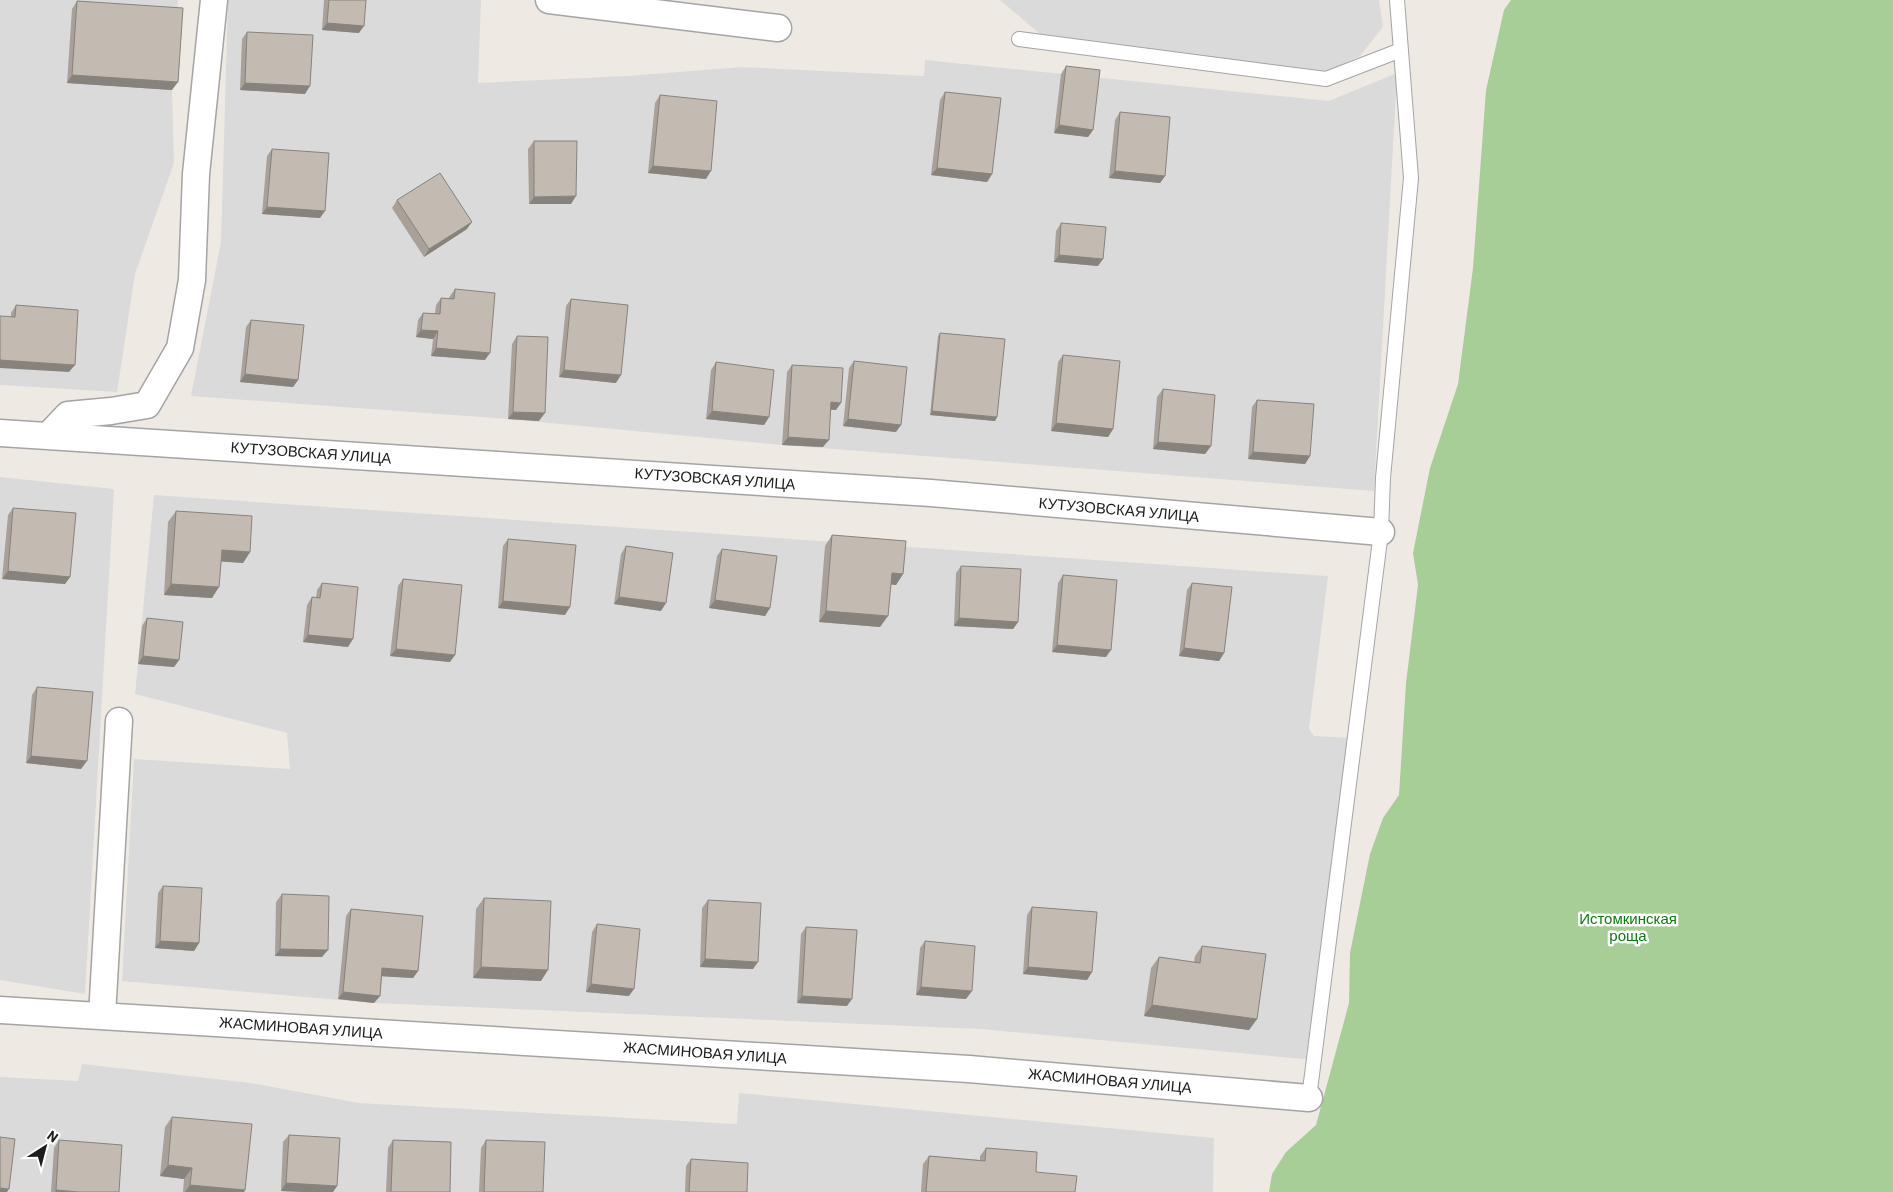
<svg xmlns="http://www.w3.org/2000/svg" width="1893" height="1192" viewBox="0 0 1893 1192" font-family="Barlow,sans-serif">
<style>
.residential{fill:#dbdada}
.forest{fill:#a8ce97}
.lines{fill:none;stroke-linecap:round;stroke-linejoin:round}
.service-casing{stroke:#a4a4a4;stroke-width:16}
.minor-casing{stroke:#a4a4a4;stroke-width:29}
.service{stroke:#fff;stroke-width:14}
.minor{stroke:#fff;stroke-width:26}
.wall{fill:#a8a099}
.shaded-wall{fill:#88827d}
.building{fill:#c3bab2;stroke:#88827d}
.labels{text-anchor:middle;stroke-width:5;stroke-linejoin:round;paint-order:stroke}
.street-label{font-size:15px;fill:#1d1d1d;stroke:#fff}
.park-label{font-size:15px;fill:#0b7c12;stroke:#fff}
</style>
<rect width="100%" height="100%" fill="#eeeae3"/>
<path class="residential" d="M0,0H178L172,90L174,163L135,274L117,392L0,385Z
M228,0H481L478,83L628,76L742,67L924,76L925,60L1329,101L1397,73L1374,491L782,445L508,419L191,396L221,242Z
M1000,0H1379L1383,27L1360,56L1319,76L1052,44Z
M0,477L114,489L85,994L0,980Z
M154,495L1328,576L1309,729L1314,736L1354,738L1314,1060L980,1029L374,1003L122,981L134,759L290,769L287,733L135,694Z
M82,1064L251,1083L359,1103L737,1124L739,1093L1214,1138L1213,1192H0V1077L78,1081Z"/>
<path class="forest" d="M1511,0H1893V1192H1269L1272,1174L1286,1152L1316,1125L1349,1003L1350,953L1370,854L1383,818L1399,795L1406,683L1418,585L1413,553L1430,468L1458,384L1473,268L1486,90L1504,10Z"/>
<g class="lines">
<defs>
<path id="service" d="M1019,39L1326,79L1401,50
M1309,1098L1381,532L1383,478L1411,178L1397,0"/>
<path id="minor" d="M549,0L778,28
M0,433L931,493L1381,532
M49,435L68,415L111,411L147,405L180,348L192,280L196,174L214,0
M0,1010L969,1069L1309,1098
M102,1016L119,721"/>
</defs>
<use href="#service" class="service-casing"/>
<use href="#minor" class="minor-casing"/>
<use href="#service" class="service"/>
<use href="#minor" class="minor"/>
</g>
<path class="wall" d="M324,0H366L359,33L322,30Z
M77,1L172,90L67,83L72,9Z
M247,32L305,94L240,90L242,39Z
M1066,66L1093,130L1088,137L1054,133L1061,74Z
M945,92L992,174L987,182L931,175L940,100Z
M660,95L706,179L648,173L655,103Z
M1120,112L1165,176L1160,183L1109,178L1115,120Z
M534,141L571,204H529L528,149Z
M272,149L320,218L262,214L267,156Z
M397,200L467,229L424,257L392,208Z
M1061,223L1098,266L1054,262L1056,231Z
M455,289L485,360L431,356L433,339L416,337L418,320L423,313L435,314L436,305L441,298H449L450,296Z
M571,299L616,383L559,377L566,306Z
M16,305L69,372L11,317V313Z
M251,320L298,380L293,387L240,382L246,327Z
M940,333L997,417L995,421L930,415L938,336Z
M517,336L539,421L508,419L512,344Z
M1063,355L1113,429L1108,437L1051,431L1058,362Z
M854,361L896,432L843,426L849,368Z
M716,362L769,417L764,425L706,419L711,370Z
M792,365L836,410H830L823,447L782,445L787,372Z
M1163,389L1211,446L1205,454L1153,449L1157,397Z
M1257,400L1310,456L1305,464L1248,459L1252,407Z
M13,508L70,577L65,584L2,579L8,515Z
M176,511L250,552L243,563L221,561L212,598L164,595L168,522Z
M832,535L903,574L896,585L891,584L880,627L819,622L825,546Z
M508,539L565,615L498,608L503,546Z
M626,546L661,611L614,604L621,554Z
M722,549L770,608L765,616L709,608L717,556Z
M961,566L1018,622L1013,629L954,626L956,573Z
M1063,575L1106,657L1052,652L1058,583Z
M403,579L450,662L390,656L398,586Z
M322,583L348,647L303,642L307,605L312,597L316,598L317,590Z
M1192,583L1224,653L1219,661L1179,656L1187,590Z
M147,618L179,660L174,667L138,664L142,626Z
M37,687L81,769L26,763L32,695Z
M163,886L199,943L194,951L155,948L158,893Z
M282,894L322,957L275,956L276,902Z
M484,898L541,981L473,978L476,909Z
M708,900L753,969L700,967L702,908Z
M1032,907L1092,972L1087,980L1023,974L1027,915Z
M351,909L418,971L413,978L382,976L380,996L374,1003L338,999L346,916Z
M597,924L629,996L586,992L592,932Z
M806,927L847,1006L797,1003L801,934Z
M925,941L966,999L916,995L920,948Z
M1202,946L1257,1019L1249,1030L1144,1016L1151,968L1159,957L1194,962L1195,956Z
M172,1117L245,1190L244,1192H183L184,1179L160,1176L165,1127Z
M289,1135L337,1186L333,1192H304L281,1191L283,1142Z
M59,1140L119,1192H51L54,1148Z
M393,1140L450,1192H386L388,1148Z
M486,1140L543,1192H479L481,1148Z
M986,1148L1036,1172L1075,1192H921L923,1164L929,1156L980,1160V1156Z
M691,1159L747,1192H685L686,1166Z"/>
<path class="shaded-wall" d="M327,23L364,26L359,33L322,30Z
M72,75L178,82L172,90L67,83Z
M245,83L310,86L305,94L240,90Z
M1059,125L1093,130L1088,137L1054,133Z
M653,166L711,171L706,179L648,173Z
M937,168L992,174L987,182L931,175Z
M1115,171L1165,176L1160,183L1109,178Z
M576,196L571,204H529L534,197Z
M267,207L325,211L320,218L262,214Z
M472,222L467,229L424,257L429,249Z
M1059,255L1103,259L1098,266L1054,262Z
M421,330L438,331L433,339L416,337Z
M436,348L490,353L485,360L431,356Z
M0,360L75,365L69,372L0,368Z
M564,370L621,375L616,383L559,377Z
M245,374L298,380L293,387L240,382Z
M831,402L841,403L836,410L826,409Z
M712,411L769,417L764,425L706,419Z
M932,411L997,417L995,421L930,415Z
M513,412L545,413L539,421L508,419Z
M848,419L901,425L896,432L843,426Z
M1056,423L1113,429L1108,437L1051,431Z
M788,437L829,440L823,447L782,445Z
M1158,442L1211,446L1205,454L1153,449Z
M1253,452L1310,456L1305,464L1248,459Z
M222,550L250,552L243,563L214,561Z
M8,571L70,577L65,584L2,579Z
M892,573L903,574L896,585L884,584Z
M171,584L219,587L212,598L164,595Z
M619,597L666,603L661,611L614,604Z
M715,600L770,608L765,616L709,608Z
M503,601L570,607L565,615L498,608Z
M826,611L888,616L880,627L819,622Z
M959,618L1018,622L1013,629L954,626Z
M308,635L353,639L348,647L303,642Z
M1057,645L1111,650L1106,657L1052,652Z
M1184,648L1224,653L1219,661L1179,656Z
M396,649L455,655L450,662L390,656Z
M143,656L179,660L174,667L138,664Z
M31,756L87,761L81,769L26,763Z
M160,941L199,943L194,951L155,948Z
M280,949L328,950L322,957L275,956Z
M705,959L758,962L753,969L700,967Z
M481,967L548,970L541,981L473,978Z
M1028,967L1092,972L1087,980L1023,974Z
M382,968L418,971L413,978L377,976Z
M591,984L634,989L629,996L586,992Z
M921,987L972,991L966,999L916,995Z
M343,992L380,996L374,1003L338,999Z
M802,996L852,999L847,1006L797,1003Z
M1152,1005L1257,1019L1249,1030L1144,1016Z
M168,1165L192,1168L184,1179L160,1176Z
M286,1183L337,1186L333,1192H304L281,1191Z
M190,1185L245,1190L244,1192H185Z
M0,1188L9,1189L7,1192H0Z
M56,1190L79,1192H55Z"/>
<path class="building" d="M329,0H366L364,26L327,23Z
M77,1L183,8L178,82L72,75Z
M247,32L313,35L310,86L245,83Z
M1066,66L1100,70L1093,130L1059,125Z
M945,92L1001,98L992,174L937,168Z
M660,95L717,101L711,171L653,166Z
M1120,112L1170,117L1165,176L1115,171Z
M534,141H577L576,196L534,197Z
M272,149L329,153L325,211L267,207Z
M440,173L472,222L429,249L397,200Z
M1061,223L1106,227L1103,259L1059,255Z
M455,289L495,293L490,353L436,348L438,331L421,330L423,313L440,314L441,298L454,299Z
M571,299L628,305L621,375L564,370Z
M16,305L78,310L75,365L0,360V316L15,317Z
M251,320L304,325L298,380L245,374Z
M940,333L1005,339L997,417L932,411Z
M517,336L548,337L545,413L513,412Z
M1063,355L1120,361L1113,429L1056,423Z
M854,361L907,367L901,425L848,419Z
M716,362L774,370L769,417L712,411Z
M792,365L843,368L841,403L831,402L829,440L788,437Z
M1163,389L1215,395L1211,446L1158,442Z
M1257,400L1314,404L1310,456L1253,452Z
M13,508L76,513L70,577L8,571Z
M176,511L252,516L250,552L222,550L219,587L171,584Z
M832,535L906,541L903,574L892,573L888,616L826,611Z
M508,539L576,545L570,607L503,601Z
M626,546L673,553L666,603L619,597Z
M722,549L777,556L770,608L715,600Z
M961,566L1021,569L1018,622L959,618Z
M1063,575L1117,580L1111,650L1057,645Z
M403,579L462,585L455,655L396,649Z
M322,583L358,587L353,639L308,635L312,597L320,598Z
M1192,583L1232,587L1224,653L1184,648Z
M147,618L183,622L179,660L143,656Z
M37,687L93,692L87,761L31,756Z
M163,886L202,888L199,943L160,941Z
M282,894L329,896L328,950L280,949Z
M484,898L551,901L548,970L481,967Z
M708,900L761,903L758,962L705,959Z
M1032,907L1097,912L1092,972L1028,967Z
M351,909L423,916L418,971L382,968L380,996L343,992Z
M597,924L640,929L634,989L591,984Z
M806,927L857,930L852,999L802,996Z
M925,941L975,946L972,991L921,987Z
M1202,946L1266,954L1257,1019L1152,1005L1159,957L1200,963Z
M172,1117L252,1124L245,1190L190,1185L192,1168L168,1165Z
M289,1135L340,1138L337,1186L286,1183Z
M0,1137L15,1139L9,1189L0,1188Z
M59,1140L122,1145L119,1192H79L56,1190Z
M393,1140L451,1142L450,1192H391Z
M486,1140L545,1142L543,1192H484Z
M986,1148L1037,1152L1036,1172L1077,1176L1075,1192H926L929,1156L985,1161Z
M691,1159L748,1163L747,1192H689Z"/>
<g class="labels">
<g class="street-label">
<text transform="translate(311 453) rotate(4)" y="5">КУТУЗОВСКАЯ УЛИЦА</text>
<text transform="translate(715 479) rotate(4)" y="5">КУТУЗОВСКАЯ УЛИЦА</text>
<text transform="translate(1119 510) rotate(5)" y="5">КУТУЗОВСКАЯ УЛИЦА</text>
<text transform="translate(301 1028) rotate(4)" y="5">ЖАСМИНОВАЯ УЛИЦА</text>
<text transform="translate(705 1053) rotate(4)" y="5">ЖАСМИНОВАЯ УЛИЦА</text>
<text transform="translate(1110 1081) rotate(5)" y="5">ЖАСМИНОВАЯ УЛИЦА</text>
</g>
<g class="park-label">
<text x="1628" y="924">Истомкинская<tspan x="1628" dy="17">роща</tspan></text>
</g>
</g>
<g transform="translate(45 1147) rotate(36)" stroke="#ffffff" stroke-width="4" paint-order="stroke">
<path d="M0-4L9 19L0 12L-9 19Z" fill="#1d1d1d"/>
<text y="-8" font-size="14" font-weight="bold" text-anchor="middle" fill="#1d1d1d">N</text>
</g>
</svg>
